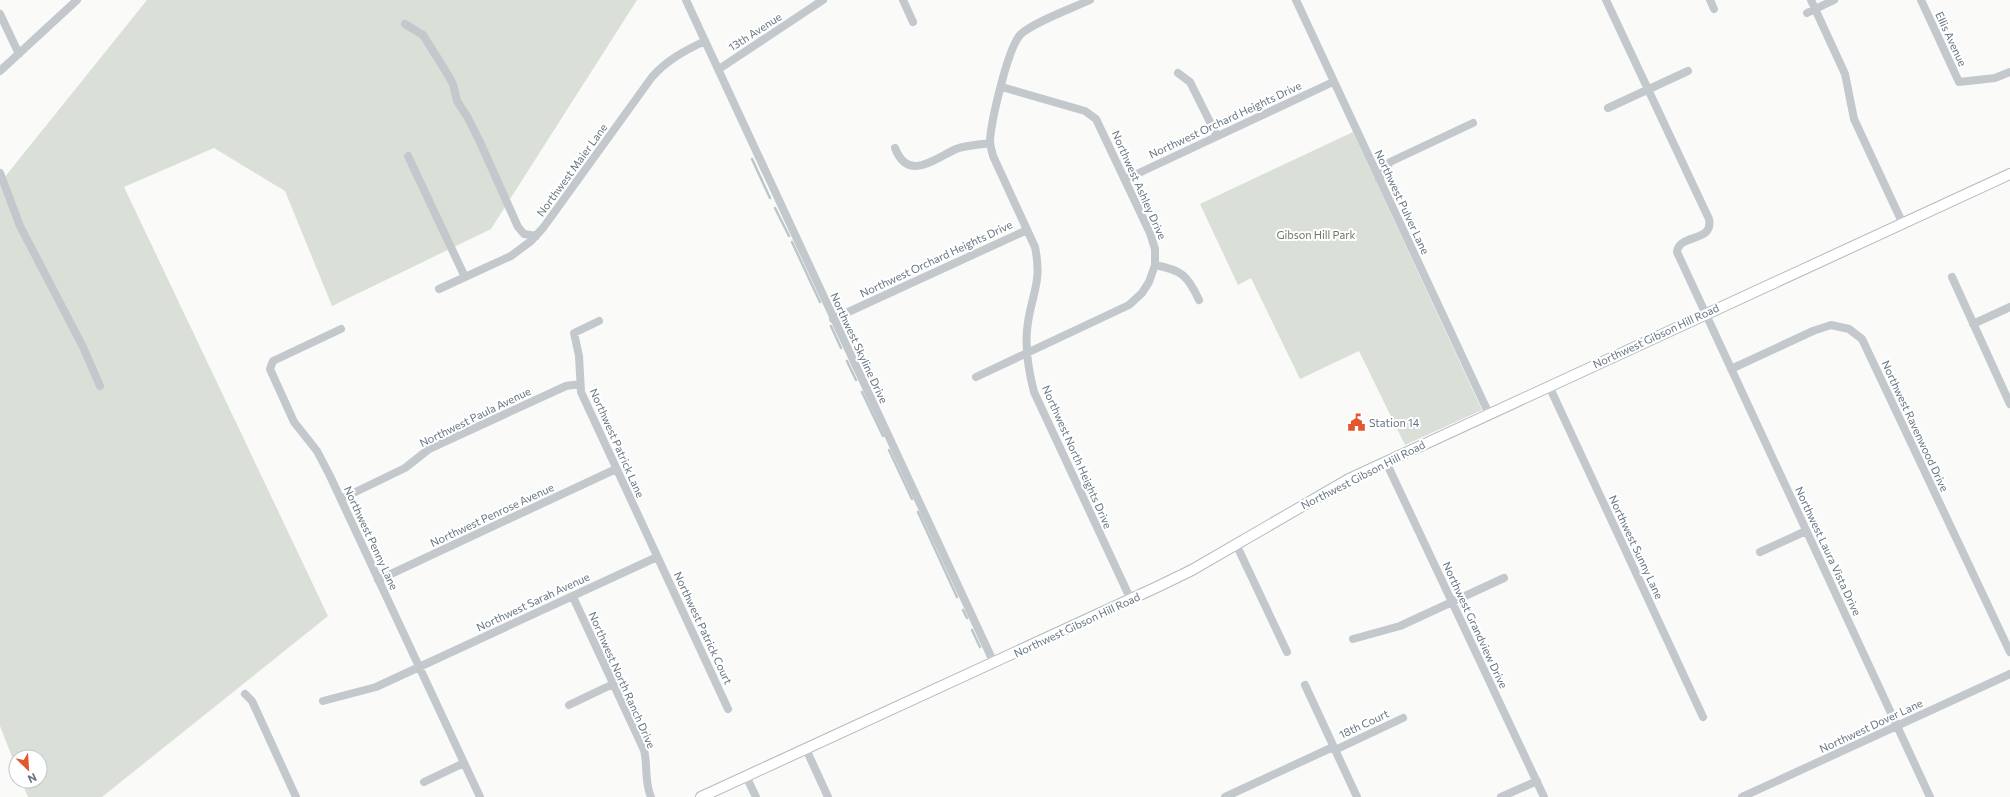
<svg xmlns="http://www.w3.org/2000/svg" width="2010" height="797" viewBox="0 0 2010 797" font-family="Commissioner,sans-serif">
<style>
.green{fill:#dadfd7}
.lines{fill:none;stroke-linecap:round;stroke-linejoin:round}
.stream{stroke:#bbc7cb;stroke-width:2.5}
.major-casing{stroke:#b5babe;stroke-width:12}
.minor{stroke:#c3c8cc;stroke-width:8}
.major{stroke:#fff;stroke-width:10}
.labels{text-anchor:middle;stroke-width:4;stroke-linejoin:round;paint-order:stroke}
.street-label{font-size:11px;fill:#657683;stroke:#fff}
.park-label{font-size:11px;fill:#687a64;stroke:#fff}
.poi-label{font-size:11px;fill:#657683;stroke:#fff;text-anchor:start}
</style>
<rect width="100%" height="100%" fill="#fafaf8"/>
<path class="green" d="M147,0H637L491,229L332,306L285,191L214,148L124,187L328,616L102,797H28L21,781H40V757H16V767L0,726V183Z
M1353,132L1482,410L1405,445L1359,351L1300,379L1251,278L1238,285L1200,204Z"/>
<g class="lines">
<path class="stream" d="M752,159L770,198
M775,208L789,236
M792,242L820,302
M831,326L841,348
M847,361L856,380
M862,392L883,436
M889,450L912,499
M918,512L957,597
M963,610L967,618
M972,630L980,647"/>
<defs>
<path id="major" d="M701,797L1157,587L1192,570L1349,479L2010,174"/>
</defs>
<use href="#major" class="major-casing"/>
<path class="minor" d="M686,0L994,663
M903,0L913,22
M1090,0C1073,8 1034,22 1021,34C1008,46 991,122 990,141C990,146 992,151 993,156L1035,247C1042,281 1033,291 1028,322C1024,346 1028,369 1034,392L1131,600
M1296,0L1489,414
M1606,0L1709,219C1714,243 1679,233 1677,252L1930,797
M1710,0L1714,9
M1811,0L1845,74L1854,119L1902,222
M1921,0L1959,82L1995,78L2010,72
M1807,13L1834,0
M0,14L19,54
M405,24L423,35L445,70L453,84L457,101L468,118L480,142L518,227L524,234L536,236
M719,69L823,0
M0,71L77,0
M1178,73L1190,82L1217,136
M1608,108L1688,71
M895,148C908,182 934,159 956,149C967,145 979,145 990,143
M408,156L465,277
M0,173L20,226L83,347L100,386
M1126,179L1333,82
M1379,179L1390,162L1473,123
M1155,265C1182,270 1188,276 1199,300
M1952,277L2010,404
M439,289L511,256L531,241L543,228L652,77C667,60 684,51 705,41
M833,319L1027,230
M599,321L574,333L579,356L581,392L728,709
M1973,324L2010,307
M341,329L273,361L270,369L294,422L317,451L330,476L480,797
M1731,369L1813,331L1831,325L1849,329L1862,339L2010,652
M976,377L1129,305L1142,293L1149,282L1155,265V249L1150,233L1096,119L1085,111L1002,87
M1549,386L1703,717
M1386,462L1544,797
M341,499L405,468L429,449L566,386L580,384
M1236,544L1287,652
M1760,552L1806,531
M378,580L616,469
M573,597L644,750C648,766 644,781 651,797
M1353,639L1400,626L1504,578
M1305,685L1357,797
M245,694L252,701L296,797
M323,701L376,687L657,557
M569,705L613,684
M806,749L828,797
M1335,750L1403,718
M746,776L756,797
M424,782L464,763
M1225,797L1333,747
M1501,797L1537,781
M1742,797L2010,674"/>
<use href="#major" class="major"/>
</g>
<defs>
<symbol id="civic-bare" viewBox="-9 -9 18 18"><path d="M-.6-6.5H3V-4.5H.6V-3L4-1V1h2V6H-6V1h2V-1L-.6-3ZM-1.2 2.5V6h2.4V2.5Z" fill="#e4572e" stroke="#fff" stroke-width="2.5" paint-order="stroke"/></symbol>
</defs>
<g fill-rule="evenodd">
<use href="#civic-bare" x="1344" y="410" width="25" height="25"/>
</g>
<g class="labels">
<g class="street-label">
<text transform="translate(755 32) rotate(-33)" y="4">13th Avenue</text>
<text transform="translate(1951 39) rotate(65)" y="4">Ellis Avenue</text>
<text transform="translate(1225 120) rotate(-25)" y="4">Northwest Orchard Heights Drive</text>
<text transform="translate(572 170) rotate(-54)" y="4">Northwest Maier Lane</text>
<text transform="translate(1139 185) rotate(66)" y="4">Northwest Ashley Drive</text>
<text transform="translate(1402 202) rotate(65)" y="4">Northwest Pulver Lane</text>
<text transform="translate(936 259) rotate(-25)" y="4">Northwest Orchard Heights Drive</text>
<text transform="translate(1656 336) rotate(-25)" y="4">Northwest Gibson Hill Road</text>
<text transform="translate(859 348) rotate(65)" y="4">Northwest Skyline Drive</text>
<text transform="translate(475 417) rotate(-26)" y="4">Northwest Paula Avenue</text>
<text transform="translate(1915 426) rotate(65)" y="4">Northwest Ravenwood Drive</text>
<text transform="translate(617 443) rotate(66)" y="4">Northwest Patrick Lane</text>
<text transform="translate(1077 457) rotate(66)" y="4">Northwest North Heights Drive</text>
<text transform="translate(1363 475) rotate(-27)" y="4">Northwest Gibson Hill Road</text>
<text transform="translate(492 515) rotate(-25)" y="4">Northwest Penrose Avenue</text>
<text transform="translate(371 538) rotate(65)" y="4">Northwest Penny Lane</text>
<text transform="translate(1636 547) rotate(65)" y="4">Northwest Sunny Lane</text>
<text transform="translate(1828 551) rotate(65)" y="4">Northwest Laura Vista Drive</text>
<text transform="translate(533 602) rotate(-25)" y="4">Northwest Sarah Avenue</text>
<text transform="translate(1077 625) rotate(-25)" y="4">Northwest Gibson Hill Road</text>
<text transform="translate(1475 625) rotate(65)" y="4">Northwest Grandview Drive</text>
<text transform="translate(703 628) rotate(65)" y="4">Northwest Patrick Court</text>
<text transform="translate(622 680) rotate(66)" y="4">Northwest North Ranch Drive</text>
<text transform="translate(1364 724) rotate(-25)" y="4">18th Court</text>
<text transform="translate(1871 726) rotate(-25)" y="4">Northwest Dover Lane</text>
</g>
<g class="park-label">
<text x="1316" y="239">Gibson Hill Park</text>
</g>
<g class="poi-label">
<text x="1369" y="427">Station 14</text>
</g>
</g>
<g transform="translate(28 769) rotate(155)"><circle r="19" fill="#ffffff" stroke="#c1c8cd"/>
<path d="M0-3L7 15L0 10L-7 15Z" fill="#e4572e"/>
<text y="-6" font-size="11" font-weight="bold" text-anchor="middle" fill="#657683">N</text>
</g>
</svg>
